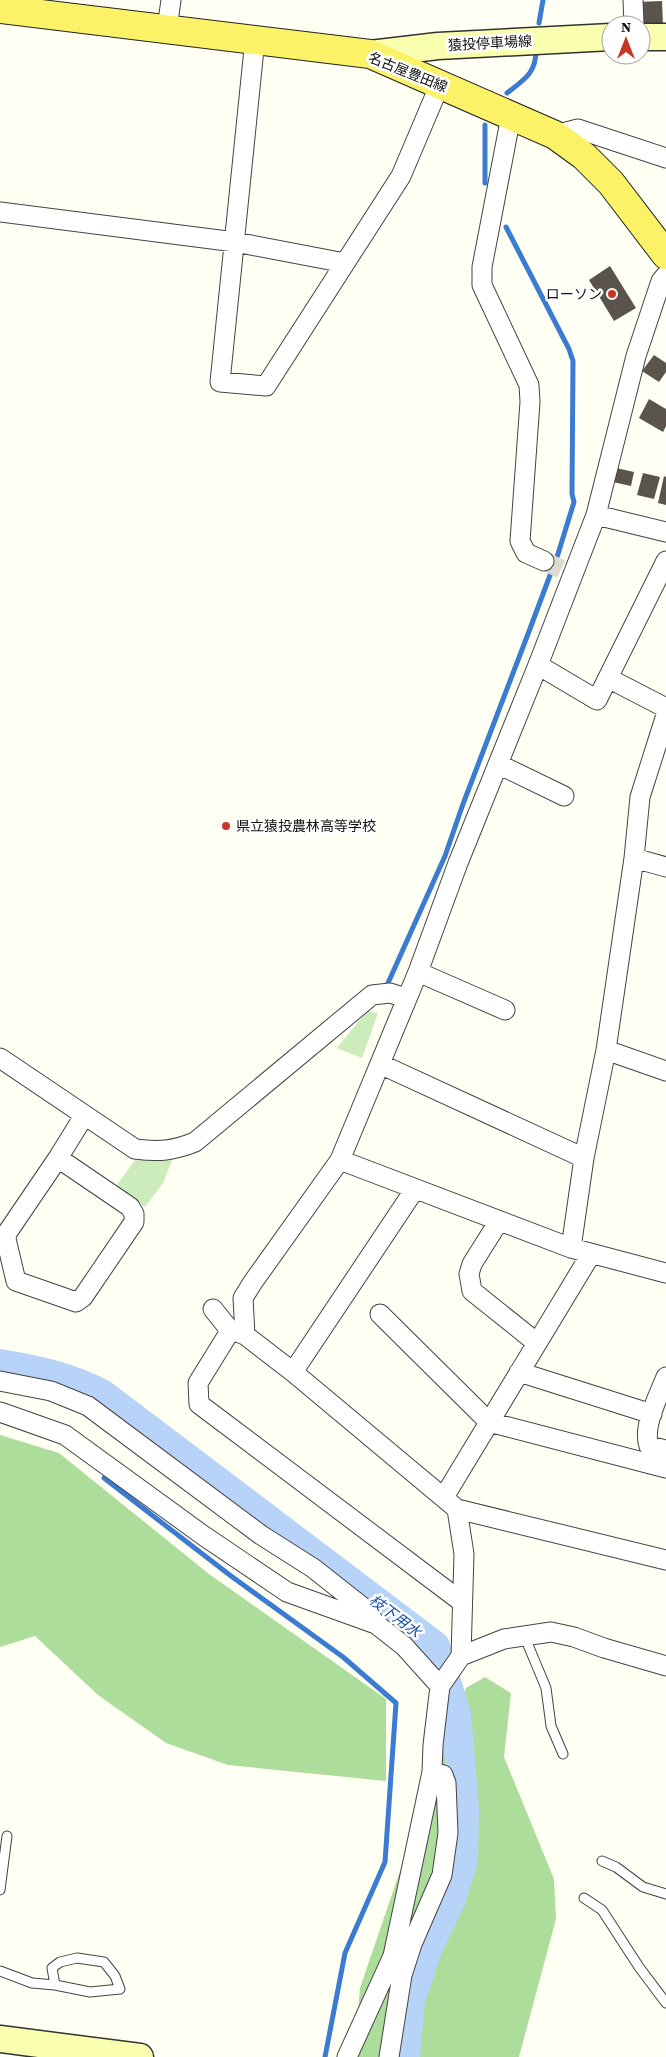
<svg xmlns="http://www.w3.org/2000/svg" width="666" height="2057" viewBox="0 0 666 2057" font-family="'Source Serif 4','Noto Sans JP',serif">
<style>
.green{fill:#ccecbb}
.forest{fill:#acdd9a}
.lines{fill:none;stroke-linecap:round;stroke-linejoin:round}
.stream{stroke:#3b7bd1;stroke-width:5}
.river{stroke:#b7d4f8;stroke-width:30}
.building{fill:#5a544c}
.street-tunnel{stroke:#dbdbd2;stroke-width:19;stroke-dasharray:19 9;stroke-linecap:butt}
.lane-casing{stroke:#434343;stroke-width:11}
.street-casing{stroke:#434343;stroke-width:21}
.secondary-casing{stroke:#323232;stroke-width:29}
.primary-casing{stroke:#212121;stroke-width:30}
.lane{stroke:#fff;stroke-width:9}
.street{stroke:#fff;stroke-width:19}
.secondary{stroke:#faffaf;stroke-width:26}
.primary{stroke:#fbf267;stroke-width:28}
.poi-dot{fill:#c63823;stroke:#fff;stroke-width:2}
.labels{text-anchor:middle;stroke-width:5;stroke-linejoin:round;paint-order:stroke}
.street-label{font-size:14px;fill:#101010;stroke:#fff}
.poi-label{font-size:14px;fill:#101010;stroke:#fff;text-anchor:end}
.water-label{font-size:15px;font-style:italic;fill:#144da7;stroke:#fff}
</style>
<rect width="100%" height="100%" fill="#fffff4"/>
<path class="green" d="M367,1011L378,1013L362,1058L337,1048Z
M138,1156L173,1158L163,1183L145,1207L116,1186Z"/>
<path class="forest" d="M0,1435L59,1453L209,1574L386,1699V1781L228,1765L166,1743L98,1695L35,1636L0,1647Z
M485,1677L511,1693L504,1757L554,1879L556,1919L519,2057H354L360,1988L441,1751L466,1688Z"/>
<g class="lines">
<path class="stream" d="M539,23L543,0
M507,93C525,79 536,73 536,50
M485,183V125
M388,983L445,856L463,804L528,634L558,554L574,502L572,494L573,361L569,349L506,227
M104,1478L231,1576L343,1657L396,1703L385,1862L345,1953L325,2057"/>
<path class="river" d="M0,1364C36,1370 70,1377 103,1395L435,1646L456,1714L464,1809L463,1860L451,1899L427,1949L410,2001L405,2057"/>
</g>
<path class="building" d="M662,1L663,26L641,27L636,2Z
M610,266L636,308L614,321L589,280Z
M654,355L666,363V372L659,382L642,371Z
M649,399L666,409V426L663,432L639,418Z
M616,468L634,472L631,486L613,482Z
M643,473L660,477L654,499L637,495Z
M664,476L666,477V505L658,503Z"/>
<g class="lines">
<path class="street-tunnel" d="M544,561L563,570"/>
<defs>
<path id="lane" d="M522,1641L526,1640L546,1688L551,1726L563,1754
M602,1861L616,1867L643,1887L666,1894
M0,1890L7,1836
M584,1898L602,1910L639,1967L666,2003
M77,1958L104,1962L115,1976L120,1989L90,1992L55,1985L52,1968L60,1962Z
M0,1971L32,1983L55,1985"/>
<path id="street" d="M633,0L634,25
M167,29L171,0
M255,39L220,382L266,386L401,176L440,84
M511,116L482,267V285L529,385L530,402L520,541L526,553L544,561
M555,135L578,129L666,158
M0,212L235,242L345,263
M666,275L661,281L636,356L596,515L538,665L458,863L418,972L340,1160L253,1282L243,1298L245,1335L293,1372L457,1509L666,1560
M596,515L666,532
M538,665L597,700L666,561
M608,678L666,708
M498,764L564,796
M634,858L666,867
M418,972L505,1010
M606,1050L666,1071
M0,1058L135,1149C159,1152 173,1151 195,1142L372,995L390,993L406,998
M380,1064L584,1158
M58,1158L130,1207L134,1214V1222L83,1297L76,1302L16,1281L6,1239L7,1233L58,1158L84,1116
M340,1160L571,1248L666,1273
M499,1221L472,1264L469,1274L472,1291L537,1343
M571,1248L584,1158L606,1050L634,858L640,797L666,715
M213,1309L229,1329
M380,1314L489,1422L666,1468
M245,1335L229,1329L227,1336L198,1383L199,1404L462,1602
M293,1372L415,1189
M519,1372L652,1414
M666,1377C659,1395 642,1427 649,1446L666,1450
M0,1381L51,1391L88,1406L261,1535L313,1568L365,1609L375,1623
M0,1412L65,1435L204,1536L287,1592L376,1624L404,1646L440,1686
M444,1497L591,1254
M457,1509L464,1554L461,1656
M347,2057L393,1956L432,1772L433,1745L440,1686L461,1656L504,1639L551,1632L574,1637L604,1648L666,1666
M389,2057L402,1975L412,1944L442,1875L448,1833L446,1783L443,1775L432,1772"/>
<path id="secondary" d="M641,37H666
M370,54L438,46L611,37
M0,2039L140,2057"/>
<path id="primary" d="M0,9L370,54L555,135L584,156L611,183L666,255"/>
</defs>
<use href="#lane" class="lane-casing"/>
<use href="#street" class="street-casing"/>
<use href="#secondary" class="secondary-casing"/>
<use href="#primary" class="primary-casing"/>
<use href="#lane" class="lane"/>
<use href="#street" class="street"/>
<use href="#secondary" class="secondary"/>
<use href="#primary" class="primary"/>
</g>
<g class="poi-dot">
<circle cx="612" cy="294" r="5"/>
<circle cx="226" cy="826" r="5"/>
</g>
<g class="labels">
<g class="street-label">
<text transform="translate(490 43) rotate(-3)" y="5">猿投停車場線</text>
<text transform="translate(408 72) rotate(22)" y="5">名古屋豊田線</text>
</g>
<g class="poi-label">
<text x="602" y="299">ローソン</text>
<text x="236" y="831" text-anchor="start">県立猿投農林高等学校</text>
</g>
<g class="water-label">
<text transform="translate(395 1616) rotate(37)" y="5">枝下用水</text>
</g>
</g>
<g transform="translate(626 40)"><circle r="24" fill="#ffffff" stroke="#9f9f9f"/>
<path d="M0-4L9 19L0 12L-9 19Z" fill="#c63823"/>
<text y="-8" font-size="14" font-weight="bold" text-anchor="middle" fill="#101010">N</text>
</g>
</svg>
